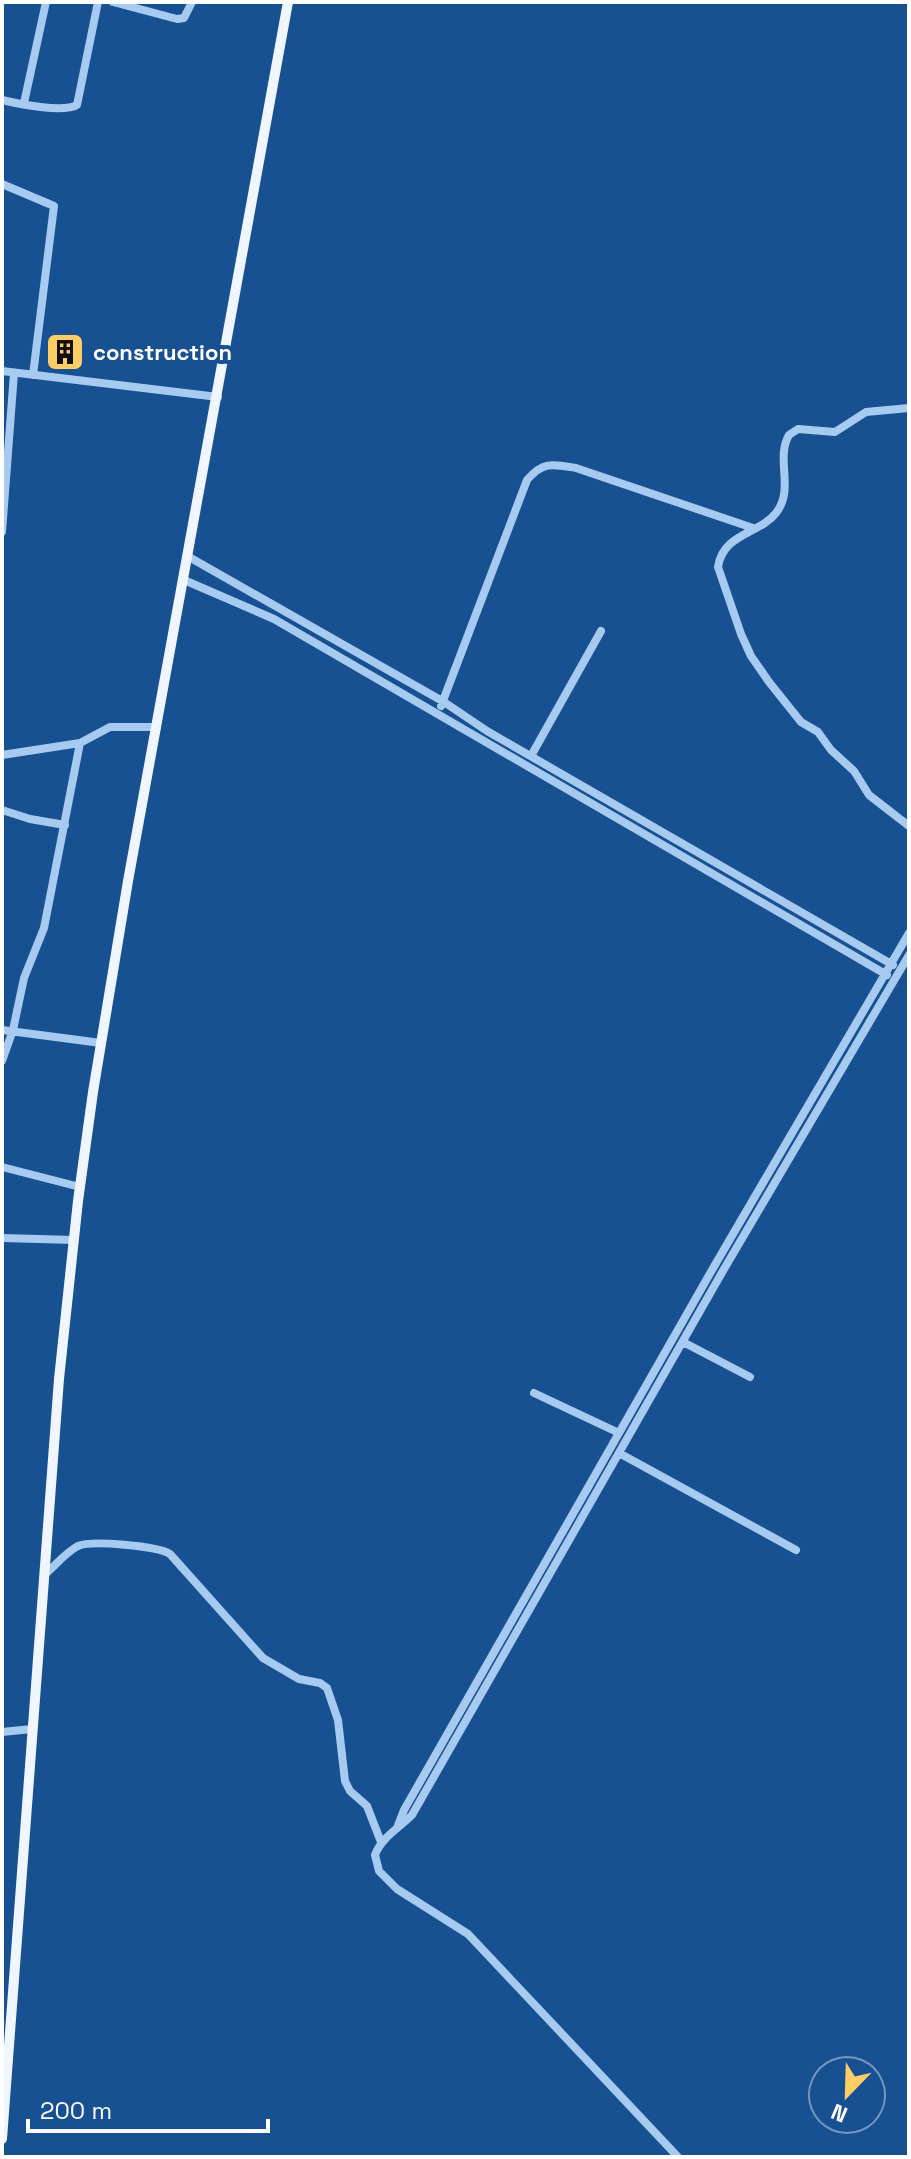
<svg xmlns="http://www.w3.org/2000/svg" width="911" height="2159" viewBox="0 0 911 2159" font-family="'Space Grotesk',sans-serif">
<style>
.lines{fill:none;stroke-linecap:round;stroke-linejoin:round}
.minor{stroke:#a6caf0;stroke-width:8}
.major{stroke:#eff6ff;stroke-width:10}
.labels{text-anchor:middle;stroke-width:8;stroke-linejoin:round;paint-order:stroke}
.poi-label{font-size:22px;font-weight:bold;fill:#fff;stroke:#175192;text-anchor:start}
</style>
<rect width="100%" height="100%" fill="#175192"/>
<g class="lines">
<path class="minor" d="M113,2L177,19L184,18L192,2
M2,100C19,104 63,113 77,105L98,2
M24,103L46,2
M2,184L54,206L33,375
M2,371L218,397
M909,408L866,412L835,432L798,429L789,435C775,459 795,489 776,513C760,534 723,533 718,567L741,634L751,656L769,682L801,722L818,732L831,750L854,771L869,795L909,826
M2,532L14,373
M189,557L444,702L487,731L893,965
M184,580L274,619L887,975
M441,706L527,480C543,461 553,464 576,468L753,528
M2,755L80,743
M531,756L601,631
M2,810L30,819L65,825
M2,1030L101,1043
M2,1061L13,1030L24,978L44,928L80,743L110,727H157
M2,1167L80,1187
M2,1238L74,1240
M683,1342L750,1377
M534,1393L619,1433
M619,1453L796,1550
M44,1575C55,1566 66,1552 78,1546C91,1540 158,1546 170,1554L263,1658L299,1679L320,1683L327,1688L338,1720L345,1781L350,1791L367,1806L381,1842
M2,1732L32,1729
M397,1828L404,1810L712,1270L909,933
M678,2157L468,1934L397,1889L379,1871L375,1855C381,1838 399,1828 412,1815L724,1269L909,955"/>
<path class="major" d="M2,2139L59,1379L78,1201L93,1092L128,881L288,2"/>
</g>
<defs>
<symbol id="building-square" viewBox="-11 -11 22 22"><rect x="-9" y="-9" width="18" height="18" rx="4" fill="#ffcd65" stroke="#175192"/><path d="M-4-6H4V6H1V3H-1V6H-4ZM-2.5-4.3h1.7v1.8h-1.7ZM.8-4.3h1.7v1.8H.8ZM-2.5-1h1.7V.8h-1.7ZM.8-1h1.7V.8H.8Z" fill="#111"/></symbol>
</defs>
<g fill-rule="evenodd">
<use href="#building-square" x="43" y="330" width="44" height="44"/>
</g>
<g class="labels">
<g class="poi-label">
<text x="93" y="360">construction</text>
</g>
</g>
<rect width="911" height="2159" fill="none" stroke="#ffffff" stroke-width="8"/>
<g transform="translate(847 2095) rotate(203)"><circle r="38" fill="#175192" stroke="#7497be" stroke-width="2"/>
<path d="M0-6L14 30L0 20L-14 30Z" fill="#ffcd65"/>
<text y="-12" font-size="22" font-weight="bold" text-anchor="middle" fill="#ffffff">N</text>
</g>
<path d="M28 2119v12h240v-12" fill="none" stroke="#ffffff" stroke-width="4"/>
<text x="40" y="2119" font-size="24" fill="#ffffff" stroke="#175192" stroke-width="6" paint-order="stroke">200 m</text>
</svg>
